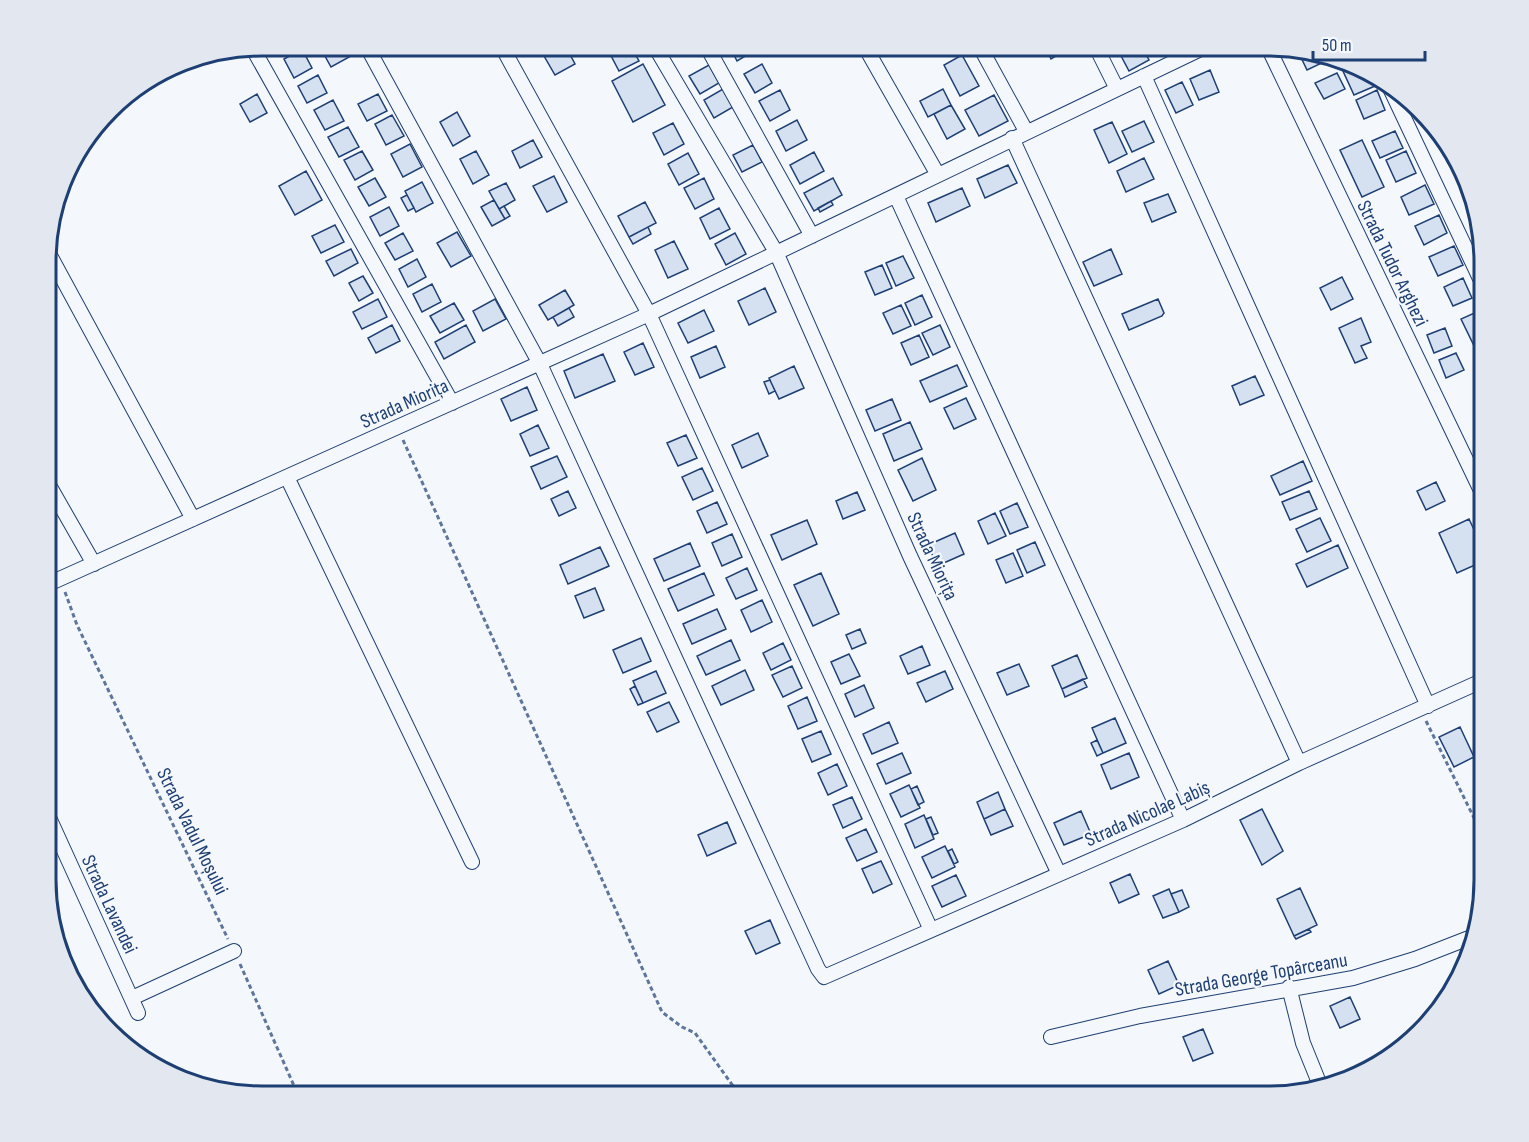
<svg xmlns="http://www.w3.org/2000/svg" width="1529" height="1142" viewBox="0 0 1529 1142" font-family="'Sofia Sans Condensed',sans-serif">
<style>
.building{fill:#d5e0f0;stroke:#1d3f73;stroke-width:1.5}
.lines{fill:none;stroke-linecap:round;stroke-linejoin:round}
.street-casing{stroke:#1d3f73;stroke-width:16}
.path{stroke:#5e769c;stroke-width:3;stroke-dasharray:4.5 3;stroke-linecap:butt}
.street{stroke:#f4f7fb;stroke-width:14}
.labels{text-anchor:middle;stroke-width:4.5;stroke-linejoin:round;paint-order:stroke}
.street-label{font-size:20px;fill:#1d3f73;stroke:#f4f7fb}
.rim{fill:none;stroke:#1d3f73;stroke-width:3}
</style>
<rect width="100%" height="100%" fill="#f4f7fb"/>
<path class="building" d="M324,45H345L351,56L331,67L320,47Z
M547,45H565L575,64L555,75L540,49Z
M617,45H630L639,61L619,71L608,50Z
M729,45H751L754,51L737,61Z
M1044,45H1070L1071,47L1051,59Z
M1130,45H1141L1149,60L1129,71L1119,52Z
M302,49L312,68L294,78L284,59Z
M1297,49L1323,55L1326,61L1307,70Z
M962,55L979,86L960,96L944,65Z
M643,64L665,105L633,122L612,81Z
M762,64L772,83L755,93L744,74Z
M709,65L719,83L700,94L689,76Z
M1356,65L1370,74L1375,86L1354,95L1343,71Z
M1210,70L1219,92L1199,100L1190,79Z
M1337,73L1345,89L1324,99L1315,83Z
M318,75L327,93L307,103L298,86Z
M1182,82L1193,105L1176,113L1165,90Z
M723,89L733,107L714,118L704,100Z
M943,89L951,105L928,117L920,101Z
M780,90L790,110L770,121L759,101Z
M1377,90L1385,110L1364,119L1356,100Z
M257,94L267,113L250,122L240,104Z
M378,94L387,111L367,121L358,104Z
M994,95L1008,121L979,136L965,110Z
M333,100L344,121L325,130L314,110Z
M951,105L965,129L947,139L934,114Z
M457,112L470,136L453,146L440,122Z
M392,115L404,136L386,145L375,124Z
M797,120L807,140L786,151L776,131Z
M1144,121L1154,142L1132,152L1122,131Z
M1112,122L1127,154L1109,163L1094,130Z
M673,123L684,144L664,155L653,133Z
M348,127L359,147L339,157L328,137Z
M1395,131L1403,148L1380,158L1372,141Z
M1441,139L1457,159L1448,163L1437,141Z
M533,140L542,157L520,168L512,151Z
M1362,140L1384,187L1362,197L1340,150Z
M410,144L422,167L403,177L391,154Z
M753,145L762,162L742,172L733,155Z
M362,151L373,170L355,180L344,160Z
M476,151L489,175L473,184L460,159Z
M1406,151L1416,173L1396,182L1386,160Z
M814,152L824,171L800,184L790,165Z
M688,153L699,174L679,185L668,164Z
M1144,158L1154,179L1126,192L1117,171Z
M1008,165L1017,183L985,198L977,179Z
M306,171L322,200L295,215L279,186Z
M554,176L567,202L547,212L533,186Z
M375,178L386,197L369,206L358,187Z
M704,178L714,199L695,209L684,188Z
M833,178L842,195L814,211L804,193Z
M422,182L433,203L416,212L405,191Z
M506,183L515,200L499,209L489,191Z
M1425,185L1434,204L1409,215L1401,197Z
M962,188L970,206L936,222L928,203Z
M1168,194L1176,212L1152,222L1144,203Z
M407,195L414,208L408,211L401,198Z
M494,200L505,219L492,226L481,207Z
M831,201L833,205L820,212L818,208Z
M645,202L656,223L629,237L618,216Z
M504,206L510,216L505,219L499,209Z
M389,207L399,226L380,236L370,217Z
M719,208L730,229L710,239L700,218Z
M1439,215L1447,233L1424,245L1415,226Z
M335,225L344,242L321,253L312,236Z
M648,227L651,234L633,244L629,237Z
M457,232L471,256L451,267L437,243Z
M403,233L413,251L395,260L385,243Z
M735,233L746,254L726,265L715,244Z
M674,241L688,269L668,278L655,250Z
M1454,246L1463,265L1438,276L1429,257Z
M351,249L358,263L334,276L326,261Z
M1111,249L1122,274L1094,286L1083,262Z
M903,256L914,278L896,286L886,263Z
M417,259L426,277L408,287L399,269Z
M882,265L892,288L875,295L865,272Z
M363,276L373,293L359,301L349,283Z
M1342,277L1353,299L1331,310L1320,288Z
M1463,278L1472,298L1453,306L1444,287Z
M432,284L441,302L422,312L413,294Z
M765,288L776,312L749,325L738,301Z
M565,290L574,305L548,320L539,305Z
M922,295L932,317L915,325L905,303Z
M378,299L387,317L362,329L353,312Z
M495,299L506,319L483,331L473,311Z
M1158,299L1164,313L1162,316L1129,330L1122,314Z
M454,303L464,320L440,333L430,316Z
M901,305L911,326L893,334L883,313Z
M569,308L574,317L558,326L553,317Z
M704,310L714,331L688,343L678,323Z
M1481,310L1484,317V354L1479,356L1461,319Z
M1361,318L1371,342L1361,346L1367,358L1355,363L1339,328Z
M392,325L400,341L376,353L368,338Z
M466,325L475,342L444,359L435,342Z
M940,325L950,347L933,355L922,333Z
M1445,328L1452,346L1434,353L1427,335Z
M919,335L929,357L911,365L901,343Z
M643,343L654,367L635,375L624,352Z
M716,346L725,367L700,378L691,357Z
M1456,353L1464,370L1446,378L1439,360Z
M603,354L615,381L575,398L564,371Z
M957,365L967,386L930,402L920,381Z
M794,366L804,388L779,399L769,378Z
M1255,376L1264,395L1240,405L1232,386Z
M770,380L775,391L769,394L764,382Z
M527,387L537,410L511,421L501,399Z
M966,398L976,419L954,429L944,408Z
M892,399L901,420L875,431L866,410Z
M910,422L922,449L894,461L883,434Z
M538,425L549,448L530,456L520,434Z
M758,433L768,456L742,468L732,445Z
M686,435L697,458L678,466L667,443Z
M557,456L567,477L541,489L531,467Z
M922,458L936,490L913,501L898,470Z
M1303,461L1312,481L1280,495L1271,476Z
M702,468L713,491L693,500L682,477Z
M1436,482L1445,501L1426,510L1417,491Z
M568,491L576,508L559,516L551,499Z
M1309,491L1317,509L1290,520L1282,502Z
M857,492L865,510L843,519L836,501Z
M717,502L727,524L707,533L697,511Z
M1017,503L1028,527L1010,534L1000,511Z
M995,513L1006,536L988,544L978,521Z
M1320,518L1331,541L1307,552L1296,529Z
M1469,519L1484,551V561L1457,573L1439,533Z
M807,520L817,544L782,560L771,535Z
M955,533L964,554L937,566L928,545Z
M732,534L742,557L722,566L712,543Z
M1035,542L1045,565L1027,573L1017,550Z
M690,543L700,566L664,581L654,559Z
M1338,545L1348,568L1307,587L1296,564Z
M600,547L609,566L568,584L560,565Z
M1013,553L1023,576L1006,583L996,560Z
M747,568L757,590L736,599L726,578Z
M704,573L714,595L678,611L668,589Z
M821,573L839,614L813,626L794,585Z
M595,588L604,610L584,618L575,596Z
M762,600L772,622L751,632L741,610Z
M717,609L726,629L692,644L683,624Z
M860,629L866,643L852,649L846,635Z
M641,638L651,661L623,673L613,650Z
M731,640L740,660L706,675L697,656Z
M783,643L791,660L771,670L763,653Z
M922,646L930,665L908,674L900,656Z
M849,654L860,676L841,684L831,662Z
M1077,655L1087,678L1062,689L1052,666Z
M1019,664L1029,686L1007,695L997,673Z
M792,666L802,688L783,697L772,675Z
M745,670L754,690L721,705L712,686Z
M656,671L666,693L643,703L633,681Z
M945,671L953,689L926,702L917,683Z
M1083,679L1087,687L1065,697L1062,689Z
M864,685L874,708L855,717L845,694Z
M635,686L643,703L638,705L630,689Z
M807,697L817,721L798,729L788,706Z
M669,702L679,722L657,732L647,712Z
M1115,718L1126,743L1103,753L1092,728Z
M889,722L898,743L872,754L863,734Z
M1460,727L1474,757L1454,767L1439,737Z
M821,731L831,754L812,762L802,739Z
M1097,740L1103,753L1097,756L1091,743Z
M902,753L911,773L886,784L877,764Z
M1129,753L1139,777L1111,789L1101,765Z
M837,764L847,786L828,795L818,773Z
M909,785L920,808L901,817L890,794Z
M917,786L924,802L918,805L911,789Z
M998,792L1005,809L984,819L977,802Z
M852,797L862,819L843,828L833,805Z
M1005,809L1013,826L991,835L984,819Z
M1262,809L1283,851L1262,865L1240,820Z
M1081,811L1091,834L1064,845L1054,823Z
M924,815L934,839L915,848L905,824Z
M931,817L938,833L933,835L926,819Z
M727,822L736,843L707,856L698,835Z
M866,829L877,852L857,861L846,838Z
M945,846L955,867L932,878L922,857Z
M952,849L958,862L954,864L948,851Z
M881,861L892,884L873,893L862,869Z
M1130,874L1139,894L1119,903L1110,883Z
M956,875L966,896L942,907L932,886Z
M1300,888L1317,925L1294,936L1277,899Z
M1169,889L1179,912L1163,918L1153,896Z
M1182,890L1189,907L1179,912L1171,894Z
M770,920L780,943L756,954L745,931Z
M1309,929L1311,932L1296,939L1294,936Z
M1168,961L1179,985L1159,994L1148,970Z
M1350,997L1360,1019L1340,1028L1330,1006Z
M1203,1029L1213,1053L1193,1061L1183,1037Z"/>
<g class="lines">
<defs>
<path id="street" d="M366,45L540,364L818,969L824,977L1183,820L1299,763L1484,680
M501,45L649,314L931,930
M654,45L776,252L910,556L1059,874
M706,45L812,236
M864,45L938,175
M979,45L1026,131
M1095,45L1117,89
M1267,45L1484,497
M252,47L452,403
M1144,76L1428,706
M1389,86L1484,287
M1012,138L1299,763
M896,196L1183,820
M47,250L193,519
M287,477L472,862
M46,480L94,564
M46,585L649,314L1209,45
M46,811L138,1013
M1289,987L1303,1043L1320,1085
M132,998L234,951
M1051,1037L1140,1016L1353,978L1415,959L1474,936"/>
</defs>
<use href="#street" class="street-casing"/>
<path class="path" d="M403,440L662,1012L682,1027L695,1033L741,1097
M65,592L77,625L228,939
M1426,721L1484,838
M240,964L299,1097"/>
<use href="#street" class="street"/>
</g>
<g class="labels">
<g class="street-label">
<text transform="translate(1393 263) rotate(64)" y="7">Strada Tudor Arghezi</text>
<text transform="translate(404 403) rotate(-24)" y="7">Strada Miorița</text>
<text transform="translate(933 556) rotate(65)" y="7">Strada Miorița</text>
<text transform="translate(1147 813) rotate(-24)" y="7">Strada Nicolae Labiș</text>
<text transform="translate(193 831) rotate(64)" y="7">Strada Vadul Moșului</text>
<text transform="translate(110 904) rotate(65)" y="7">Strada Lavandei</text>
<text transform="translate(1261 974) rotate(-10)" y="7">Strada George Topârceanu</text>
</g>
</g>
<path d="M0 0H1529V1142H0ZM262 56H1268A206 206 0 0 1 1474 262V880A206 206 0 0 1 1268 1086H262A206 206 0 0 1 56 880V262A206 206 0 0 1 262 56Z" fill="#e3e8f0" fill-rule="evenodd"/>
<path class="rim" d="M262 56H1268A206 206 0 0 1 1474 262V880A206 206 0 0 1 1268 1086H262A206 206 0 0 1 56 880V262A206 206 0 0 1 262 56Z"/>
<path d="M1313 51v9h112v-9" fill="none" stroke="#1d3f73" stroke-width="3"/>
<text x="1322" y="51" font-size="18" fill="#1d3f73" stroke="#f4f7fb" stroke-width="4.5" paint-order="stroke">50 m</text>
</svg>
